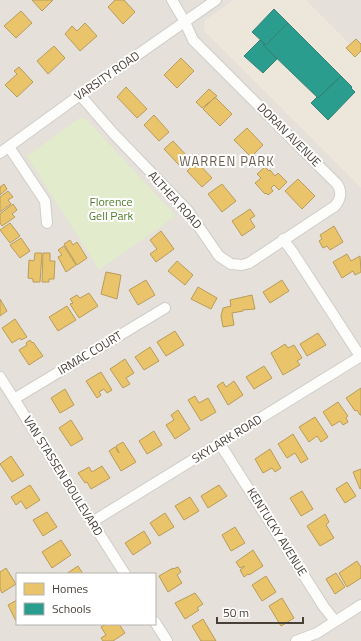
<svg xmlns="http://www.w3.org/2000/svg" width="361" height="641" viewBox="0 0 361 641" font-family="'Titillium Web',sans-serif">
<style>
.residential{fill:#e5e0d9;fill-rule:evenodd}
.education{fill:#ece6db}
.green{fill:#e2ebcc}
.homes{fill:#e9c46a;stroke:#b99c5b}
.schools{fill:#2a9d8f;stroke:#338175}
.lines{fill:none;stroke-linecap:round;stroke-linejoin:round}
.minor-casing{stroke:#cfcdc9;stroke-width:12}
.minor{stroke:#fdfdfc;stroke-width:10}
.labels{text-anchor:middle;stroke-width:4;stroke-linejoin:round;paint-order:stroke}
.street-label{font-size:12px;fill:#484037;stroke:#fff}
.park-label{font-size:12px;fill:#507a2a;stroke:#fff}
.neighbourhood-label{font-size:13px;letter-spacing:1px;fill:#6b5d4e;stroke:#fff}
</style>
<rect width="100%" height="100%" fill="#f1efec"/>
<path class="residential" d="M0,0H361V641H0ZM17,574H155V624H17Z"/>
<path class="education" d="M233,0H306L356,50L361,46V188L205,32L204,21Z"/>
<path class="green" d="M81,117L87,120L176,216L99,270L27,156Z"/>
<path class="homes" d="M32,0H53L42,11Z
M115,0H124L135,12L123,24L108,7Z
M21,11L32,23L16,38L4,26Z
M85,23L97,36L80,51L65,34L72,26L77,31Z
M356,39L361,44V51L355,57L346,48Z
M54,46L65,58L48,74L37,61Z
M181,58L194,71L177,88L164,75Z
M19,67L33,82L17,97L5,85L17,74L14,71Z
M126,87L147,109L137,118L117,97Z
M209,89L217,96L202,108L196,102Z
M215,97L232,114L220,126L203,109Z
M154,115L169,132L159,141L144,125Z
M247,128L263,145L251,157L234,140Z
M173,141L188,157L179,165L164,149Z
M197,162L212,178L202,187L187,171Z
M265,167L269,171L270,170L275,176L278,173L287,182L279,190L274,185L271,188L273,191L268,195L266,193L265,194L255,183L261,178L257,174Z
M298,179L315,196L302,209L285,191Z
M4,184L7,189L0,195V187Z
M222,184L236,201L222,212L208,194Z
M8,191L13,197L8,200L11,204L0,212V197Z
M13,204L17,210L12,214L15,217L2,226L0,223V214Z
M250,209L255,216L250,219L255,227L242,236L232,221Z
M10,223L20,236L10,243L0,230Z
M334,226L343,242L330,250L327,246L323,248L319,241L322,239L320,235Z
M161,231L174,249L156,262L150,254L157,249L150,240Z
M21,238L30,251L20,258L10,245Z
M70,240L73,245L77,242L87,258L77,265L64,244Z
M64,246L76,265L66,272L58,257L62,255L58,250Z
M35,253H42L40,282H33V279L28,278L29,260L34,261Z
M43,253H50V261H55L54,279H49V282H42Z
M347,254L351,261L360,256L361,272L355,275L353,271L342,278L333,262Z
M177,261L193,275L185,285L168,271Z
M106,272L121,275L117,299L101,294Z
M146,280L155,295L138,305L129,290Z
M282,280L289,291L270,303L263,292Z
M198,287L217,298L211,309L191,299Z
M89,293L98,306L79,318L70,304L73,303L70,299L77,295L80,298Z
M252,295L255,309L243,310V311L232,313L234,325L223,327L221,316L223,308L231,306L230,300Z
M0,299L7,311L0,316Z
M67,306L76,320L58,331L49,317Z
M15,319L27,337L21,340L20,338L12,343L2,328Z
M175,331L184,345L166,356L157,342Z
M318,333L326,345L307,356L300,344Z
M30,340L32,343L33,342L43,356L29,365L19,350L27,345L26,343Z
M285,344L288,348L294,345L302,358L297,361L300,365L283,375L271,353Z
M150,347L159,361L144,370L135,357Z
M125,359L134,373L126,378L130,384L123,388L110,369Z
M264,366L272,378L254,389L246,377Z
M101,372L112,390L107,393L104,389L99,392L101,395L97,398L86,381Z
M234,381L243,395L228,405L217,386L223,382L226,387Z
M361,388V415H360L357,410L355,411L346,398Z
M65,389L74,405L60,413L51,398Z
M195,396L199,403L208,398L216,412L201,421L188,400Z
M338,402L348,416L346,418L348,422L343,425L340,421L332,426L323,412Z
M178,410L190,429L175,439L166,425L174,420L171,415Z
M315,417L328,437L321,442L317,436L309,442L299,427Z
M71,420L83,439L71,446L59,428Z
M154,431L162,445L147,454L139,441Z
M293,434L308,459L301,463L295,453L287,458L278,444Z
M123,442L136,462L121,471L109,451L115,447L119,453L116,446Z
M270,449L281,468L275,472L272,468L263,473L255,459Z
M11,456L24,475L12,482L0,464Z
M102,466L110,478L91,489L87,482L85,483L78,473L89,467L92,472Z
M361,469V488L360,489L353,472Z
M347,482L356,496L345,503L336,489Z
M30,485L40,500L26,509L21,501L16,505L11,497Z
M219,485L227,496L208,508L201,496Z
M302,491L313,509L301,516L290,498Z
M190,497L199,511L184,520L175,506Z
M47,512L57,527L43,536L33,520Z
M165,513L174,527L159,536L150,523Z
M325,514L329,522L326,525L334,538L320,546L307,526Z
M235,527L245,543L231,551L222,535Z
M144,531L151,543L133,555L125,543Z
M61,540L71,555L52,568L42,552Z
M253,550L263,566L249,575L248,574L244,577L240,570L244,567V566L240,568L236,562Z
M357,561L361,567V578L347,587L339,573Z
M78,566L83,574H66Z
M178,567L181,572L177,575L182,583L168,592L159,576L173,568V569Z
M6,568L16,584L2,593L0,589V572Z
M336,573L345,587L335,594L326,579Z
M266,576L276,592L262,601L252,585Z
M195,593L203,604L197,608L199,610L185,619L175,603Z
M282,598L294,618L281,626L269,606Z
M17,600V621H16L8,605Z
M203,619L216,641H201L192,626Z
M106,624H119L125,633L113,641H103L101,638L106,635L101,627Z"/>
<path class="schools" d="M274,9L288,23L266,45L252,32Z
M288,23L341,76L318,98L263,45L265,44L266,45Z
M260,40L265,44L263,45L277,59L263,73L244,56Z
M341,76L352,87L351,88L355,92L328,120L311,103L317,97L318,98Z"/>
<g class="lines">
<defs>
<path id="minor" d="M80,95L113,133L188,211L219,256L231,264L242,265L249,263L335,206C341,199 342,191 337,184L193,40L185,22L172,0
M9,147L45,201L47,223
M0,153L80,95L216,0
M283,239L294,254L360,356
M0,377L125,574
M14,399L165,308
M220,444L324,607L335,621
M92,522L361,356
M155,622L167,641
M296,641L317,633L361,605"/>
</defs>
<use href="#minor" class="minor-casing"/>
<use href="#minor" class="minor"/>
</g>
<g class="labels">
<g class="street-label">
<text transform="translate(107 76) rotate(-35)" y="4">VARSITY ROAD</text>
<text transform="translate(289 135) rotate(45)" y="4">DORAN AVENUE</text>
<text transform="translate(175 200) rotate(48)" y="4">ALTHEA ROAD</text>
<text transform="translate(90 353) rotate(-31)" y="4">IRMAC COURT</text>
<text transform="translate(227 439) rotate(-32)" y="4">SKYLARK ROAD</text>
<text transform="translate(63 476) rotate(58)" y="4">VAN STASSEN BOULEVARD</text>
<text transform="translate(277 532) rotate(58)" y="4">KENTUCKY AVENUE</text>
</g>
<g class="park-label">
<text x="111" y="206">Florence<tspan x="111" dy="14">Gell Park</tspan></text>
</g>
<g class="neighbourhood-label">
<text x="227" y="166">WARREN PARK</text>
</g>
</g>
<rect x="16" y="573" width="140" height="52" fill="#ffffff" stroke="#b6b3af"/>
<rect x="24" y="583" width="20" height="12" fill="#e9c46a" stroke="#b6b3af"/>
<text x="52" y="593" font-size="12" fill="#484037">Homes</text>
<rect x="24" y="603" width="20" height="12" fill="#2a9d8f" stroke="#b6b3af"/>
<text x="52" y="613" font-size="12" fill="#484037">Schools</text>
<path d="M217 617v6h86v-6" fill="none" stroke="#484037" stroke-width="2"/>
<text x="223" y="617" font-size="12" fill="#484037" stroke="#ffffff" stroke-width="3" paint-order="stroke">50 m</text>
</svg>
